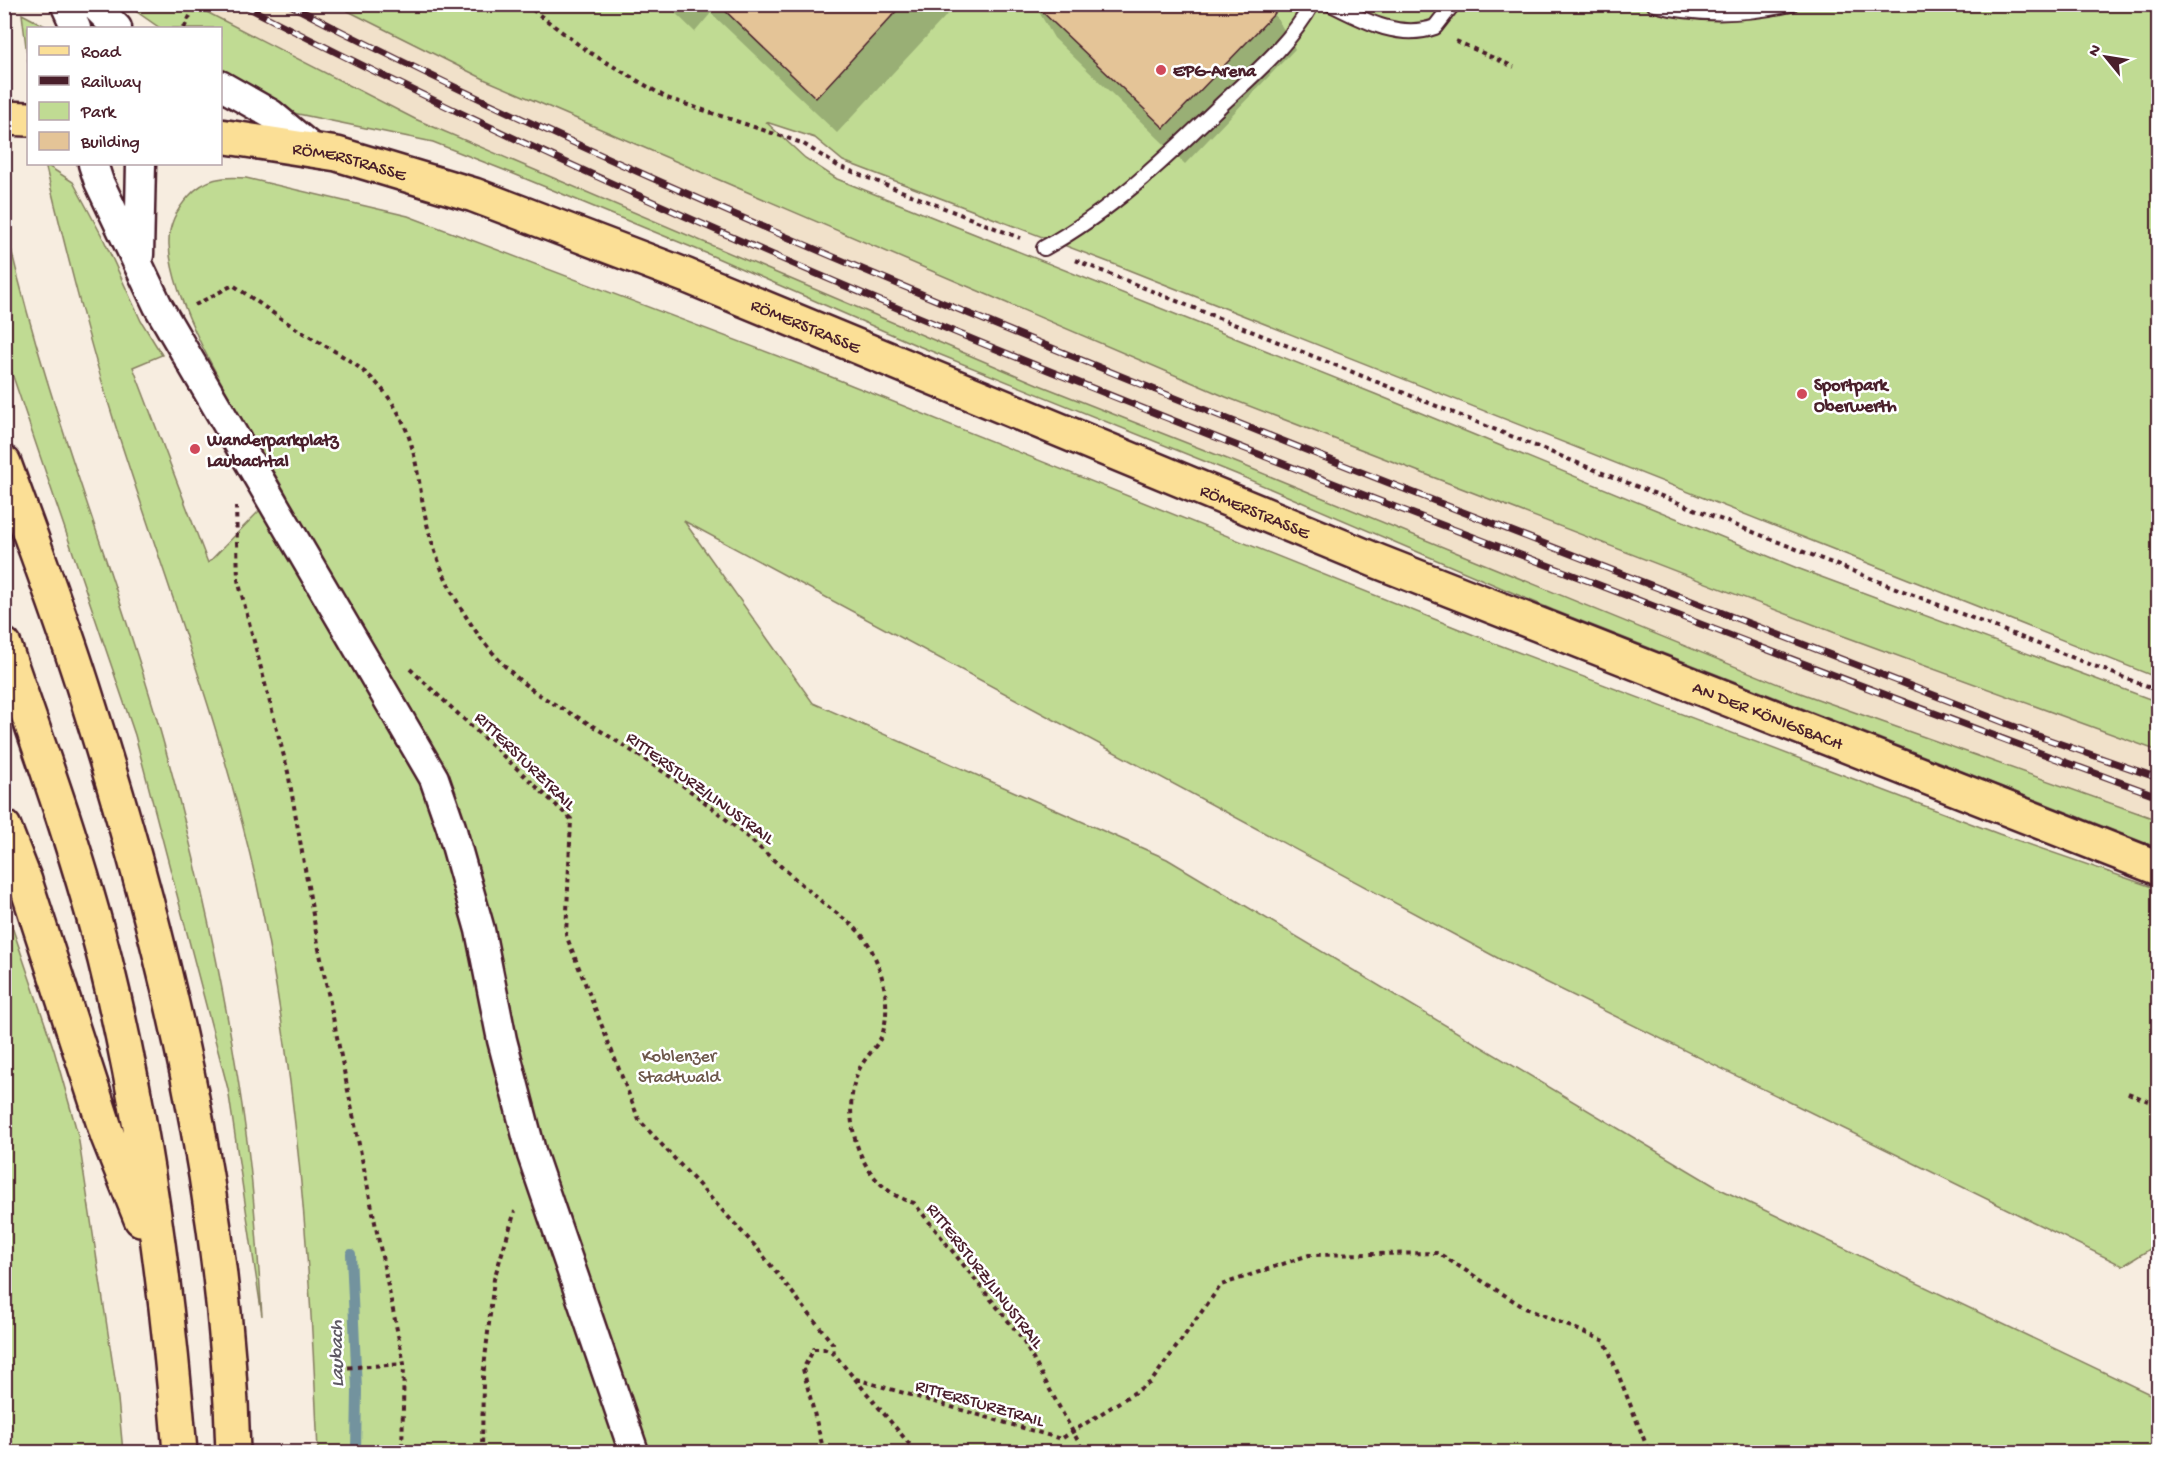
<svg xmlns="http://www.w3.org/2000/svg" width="2163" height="1457" viewBox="0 0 2163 1457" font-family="'Gochi Hand',sans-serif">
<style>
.built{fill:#f1e1ca}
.green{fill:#c0db93;stroke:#857d5f;stroke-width:1.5}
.shadow{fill:#0003}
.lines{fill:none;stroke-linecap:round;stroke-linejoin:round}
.stream{stroke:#73939e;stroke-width:10}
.building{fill:#e4c497;stroke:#4a1f2b;stroke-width:1.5}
.lane-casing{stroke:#4a1f2b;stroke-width:18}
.street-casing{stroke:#4a1f2b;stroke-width:33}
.primary-casing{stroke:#4a1f2b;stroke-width:38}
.highway-casing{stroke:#4a1f2b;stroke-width:38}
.path{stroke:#4a1f2b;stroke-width:4;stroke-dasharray:4.5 4.5;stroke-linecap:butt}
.lane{stroke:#fff;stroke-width:14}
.street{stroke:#fff;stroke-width:28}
.primary{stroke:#fbdf96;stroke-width:33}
.highway{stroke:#fbdf96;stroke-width:33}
.rail-casing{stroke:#4a1f2b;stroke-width:7}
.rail{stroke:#fff;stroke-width:4.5;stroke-dasharray:14;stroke-linecap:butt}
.poi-dot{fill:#d1495b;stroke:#fff;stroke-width:2}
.labels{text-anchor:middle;stroke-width:5;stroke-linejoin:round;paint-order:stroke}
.poi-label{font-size:18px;font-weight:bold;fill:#4a1f2b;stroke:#fff;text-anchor:start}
.street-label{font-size:18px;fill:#4a1f2b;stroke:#fff}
.park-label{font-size:18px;fill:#6d574a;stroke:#fff}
.water-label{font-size:20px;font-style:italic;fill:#5f5964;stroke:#fff}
</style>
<rect width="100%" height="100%" fill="#f7ede0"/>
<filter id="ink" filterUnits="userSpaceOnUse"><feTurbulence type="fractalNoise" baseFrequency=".0167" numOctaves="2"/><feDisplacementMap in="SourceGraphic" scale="12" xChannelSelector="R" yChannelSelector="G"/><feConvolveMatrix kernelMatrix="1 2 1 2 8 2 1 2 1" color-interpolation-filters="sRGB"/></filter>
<g filter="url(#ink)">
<path class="built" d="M193,5H335L486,80L1226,397L1838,634L2158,751V820L1795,691L1240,464L1037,384L415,119Z"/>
<path class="green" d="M127,5H193L415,119L1037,384L1240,464L1795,691L2158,820V848L1553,610L1236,474L916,345L708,254L509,172L433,142L274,109L221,71L220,28H160Z
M336,5H2158V678L1116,265L843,161L815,138L766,122L805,158L837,179L1375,394L1797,568L2158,702V751L1838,634L1226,397L486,80Z
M22,14L45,26V28H28V63Z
M45,164L73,182L103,238L141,321L162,355L133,367L208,563L259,511L287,495C251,431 173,317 169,245C168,226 176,210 189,196C205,178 223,176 246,178L408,216L804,366L1494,643L1999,834L2158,889V1244L2123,1266L1505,962L684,521L813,703L1167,859L1718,1188L2158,1398V1452H318C310,1262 297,1071 257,885C222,726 163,575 114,421C87,336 66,250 45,164Z
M5,222C43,398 113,564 162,737C199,869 229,1005 247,1141C255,1199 258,1258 262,1316L228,1089L135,735L5,353Z
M5,906L54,1050L78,1135L118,1399L123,1452H5Z"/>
<path class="shadow" d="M666,4H957L837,133L711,13L695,32Z
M1031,4H1266L1274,13L1295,49L1185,164L1054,38L1039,12Z"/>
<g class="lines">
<path class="stream" d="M351,1254L357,1390L356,1452"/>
</g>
<path class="building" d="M718,4H903L816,98Z
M1034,4H1268L1276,12L1164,128Z"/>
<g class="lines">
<defs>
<path id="lane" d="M1331,4C1363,20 1399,40 1435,27L1453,4
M1654,4C1698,16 1746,14 1791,4
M1044,248C1113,210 1167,157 1223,103C1255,73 1290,44 1312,4"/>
<path id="street" d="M65,4L76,28
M93,4L117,28
M220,85L271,114L313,149
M93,164L99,182L158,306L434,778L451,827L480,930L502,1040L532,1155L634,1452
M139,255L141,164"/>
<g id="primary">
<path d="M4,118L28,119"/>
<path id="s1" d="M220,136L337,154L474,195L687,276L1377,561L2158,868"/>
</g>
<path id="highway" d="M4,463C33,543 64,623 89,705C166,948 226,1196 233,1452
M4,645C40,749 78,853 105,960C145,1121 167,1287 180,1452
M4,827L25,881L107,1134L141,1219"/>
</defs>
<use href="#lane" class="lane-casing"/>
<use href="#street" class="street-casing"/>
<use href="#primary" class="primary-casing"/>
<use href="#highway" class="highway-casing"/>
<path class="path" d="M525,4L587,51L667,98L802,143L838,166L1020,238
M184,28L196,4
M1456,41L1514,67
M1075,260L1595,470L2158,691
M195,305L233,285C261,304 288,325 317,341C347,358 374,374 393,404C418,442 417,482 427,524C441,581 470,633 513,674C535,695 560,707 586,722C613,738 639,756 665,773C721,811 769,857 820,900C838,916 858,925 870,947C883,972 891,1004 883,1032C880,1045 863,1058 857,1074C840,1121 860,1188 914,1203L1021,1337L1084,1452
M236,506L238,580L288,772L319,949L404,1364L402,1452
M410,669L571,819L566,935L639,1120L757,1248L833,1344L834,1354
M2128,1093L2158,1105
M339,1368L404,1364
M856,1379L1061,1439L1151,1382L1221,1285L1309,1255L1438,1253L1525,1308L1605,1341L1649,1452
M482,1452L483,1377L494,1279L515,1211
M824,1452L803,1369L814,1349H824L834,1354L916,1452"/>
<use href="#lane" class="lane"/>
<use href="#street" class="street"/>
<use href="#primary" class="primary"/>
<use href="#highway" class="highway"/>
<defs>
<path id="rail" d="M241,4C649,215 1076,386 1505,549C1722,632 1939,717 2158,796
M288,4C520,124 759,227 1001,327C1345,469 1694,601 2041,737L2158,778"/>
</defs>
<use href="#rail" class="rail-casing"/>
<use href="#rail" class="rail"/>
</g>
</g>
<g class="poi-dot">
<circle cx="1161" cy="70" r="6"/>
<circle cx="1802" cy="394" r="6"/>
<circle cx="195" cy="449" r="6"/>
</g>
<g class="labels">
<g class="poi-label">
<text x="1173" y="76">EPG-Arena</text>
<text x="1814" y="390">Sportpark<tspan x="1814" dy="21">Oberwerth</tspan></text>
<text x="207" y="445">Wanderparkplatz<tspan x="207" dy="21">Laubachtal</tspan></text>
</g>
<g class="street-label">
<text dy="6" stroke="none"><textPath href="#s1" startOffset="132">RÖMERSTRASSE</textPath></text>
<text dy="6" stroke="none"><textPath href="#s1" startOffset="618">RÖMERSTRASSE</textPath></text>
<text dy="6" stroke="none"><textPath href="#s1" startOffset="1104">RÖMERSTRASSE</textPath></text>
<text dy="6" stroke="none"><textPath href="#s1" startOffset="1656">AN DER KÖNIGSBACH</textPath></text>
<text transform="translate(526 760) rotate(44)" y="6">RITTERSTURZTRAIL</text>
<text transform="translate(701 787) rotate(36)" y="6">RITTERSTURZ/LINUSTRAIL</text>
<text transform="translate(986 1275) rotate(52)" y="6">RITTERSTURZ/LINUSTRAIL</text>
<text transform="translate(980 1402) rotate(16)" y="6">RITTERSTURZTRAIL</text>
</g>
<g class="park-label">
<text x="679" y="1061">Koblenzer<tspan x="679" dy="21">Stadtwald</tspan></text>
</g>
<g class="water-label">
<text transform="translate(335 1354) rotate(-91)" y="7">Laubach</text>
</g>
</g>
<rect width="2163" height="1457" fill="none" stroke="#fff" stroke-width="24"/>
<rect x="12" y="12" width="2139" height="1433" fill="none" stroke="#4a1f2b" stroke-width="2" filter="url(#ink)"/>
<rect x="27" y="27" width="195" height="138" fill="#ffffff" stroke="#b7a5aa" stroke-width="1.5"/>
<rect x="39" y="46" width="30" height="9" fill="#fbdf96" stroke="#b7a5aa" stroke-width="1.5"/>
<text x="81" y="57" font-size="18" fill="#4a1f2b">Road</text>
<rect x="39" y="76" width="30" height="9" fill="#4a1f2b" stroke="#b7a5aa" stroke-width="1.5"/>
<text x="81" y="87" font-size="18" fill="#4a1f2b">Railway</text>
<rect x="39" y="102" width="30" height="18" fill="#c0db93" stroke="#b7a5aa" stroke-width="1.5"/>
<text x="81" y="117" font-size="18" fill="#4a1f2b">Park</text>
<rect x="39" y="132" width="30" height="18" fill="#e4c497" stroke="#b7a5aa" stroke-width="1.5"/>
<text x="81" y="147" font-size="18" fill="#4a1f2b">Building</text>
<g transform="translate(2106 57) rotate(300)" stroke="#ffffff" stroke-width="4.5" paint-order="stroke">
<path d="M0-4.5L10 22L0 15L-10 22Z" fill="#4a1f2b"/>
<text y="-9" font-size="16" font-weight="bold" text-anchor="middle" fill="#4a1f2b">N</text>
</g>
</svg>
